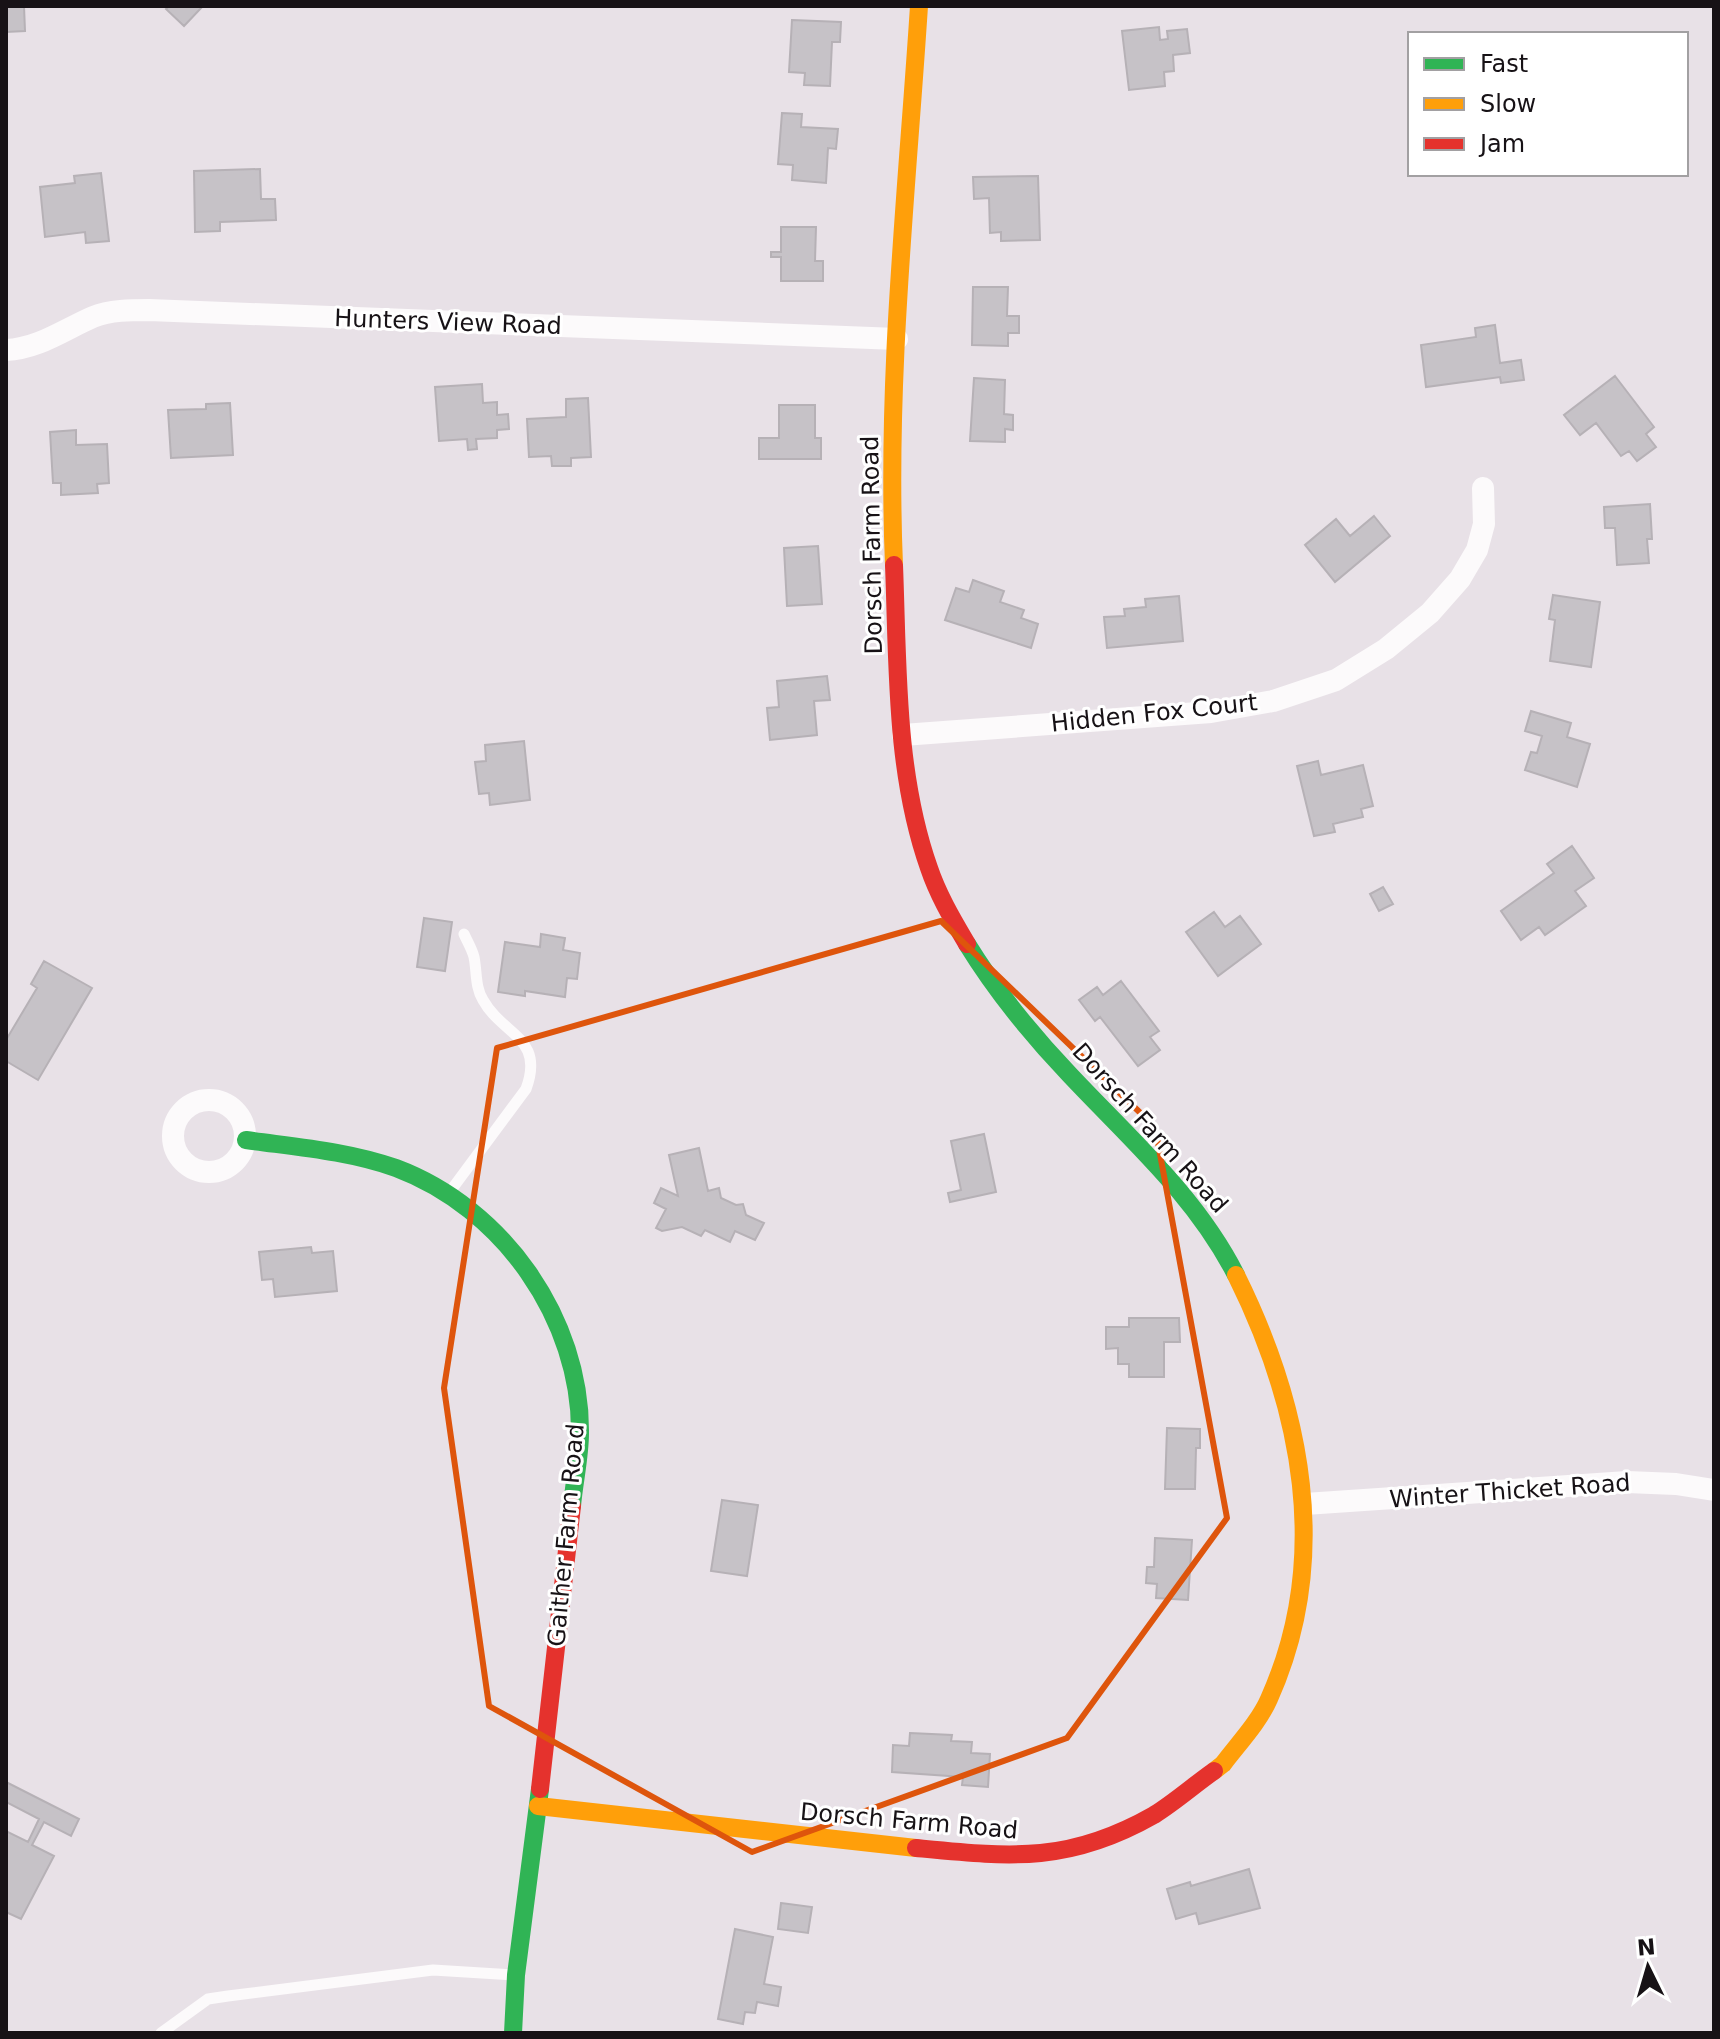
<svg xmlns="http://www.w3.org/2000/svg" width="1720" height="2039" viewBox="0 0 1720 2039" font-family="'DejaVu Sans',sans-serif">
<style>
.building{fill:#c6c2c7;stroke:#b6b1b6;stroke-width:2}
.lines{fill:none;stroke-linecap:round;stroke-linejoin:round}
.lane{stroke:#fcfafb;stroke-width:11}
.street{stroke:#fcfafb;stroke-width:22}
.fast{stroke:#30b455;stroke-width:18}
.slow{stroke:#ff9f0a;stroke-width:18}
.jam{stroke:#e5322d;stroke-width:18}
.marked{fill:none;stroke:#de550c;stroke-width:6;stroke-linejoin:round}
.labels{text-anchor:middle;stroke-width:6;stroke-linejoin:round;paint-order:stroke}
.street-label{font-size:24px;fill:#171216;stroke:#fff}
</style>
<rect width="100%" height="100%" fill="#e8e1e7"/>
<path class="building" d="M6,6H24L25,31L6,32Z
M169,6H203L184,26L166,9Z
M792,20L841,22L840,42H832L830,86L804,85L805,73L789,72Z
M1159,27L1160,40L1168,39L1167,31L1187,29L1190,53L1173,55L1174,71L1164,72L1165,86L1129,90L1122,31Z
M782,113L802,114L801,127L838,129L836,149L828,148L826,183L792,180L793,165L778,164Z
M260,169L261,199H275L276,220L220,222V231L195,232L194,171Z
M101,173L109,241L86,243L85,232L45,237L40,187L75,183L74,176Z
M1038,176L1040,240L1001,241V232L990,233L989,198L974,199L973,177Z
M781,227H816L815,261H823V281H781V257H771V252H781Z
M973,287H1008L1007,316H1019V333H1008V346L972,345Z
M1495,325L1500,363L1521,360L1524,380L1501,383L1500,377L1426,387L1421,345L1476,337L1475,328Z
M1615,376L1654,427L1646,434L1656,447L1637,461L1629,451L1621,456L1596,423L1580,435L1564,415Z
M974,378L1005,380L1004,414L1013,415V430L1005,429V442L970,441Z
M482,384L483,403L497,402V415L508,414L509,429L497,430V438L476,439L477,449L468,450L467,439L439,441L435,387Z
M588,398L591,457L571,458V466H552L551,456L529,457L527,419L566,417V399Z
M230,403L233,455L171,458L168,410L206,409V404Z
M779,405H815V438H821V459H759V438H779Z
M76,430V445L107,444L109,483L97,484L98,493L61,495V483H53L50,432Z
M1650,504L1652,539H1647L1649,563L1617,565L1615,528H1605L1604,507Z
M1374,516L1390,536L1335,582L1305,545L1336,519L1350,536Z
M818,546L822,604L787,606L784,548Z
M973,580L1004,591L1000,602L1024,610L1021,618L1038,624L1031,648L945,620L956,588L969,592Z
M1553,595L1600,602L1591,667L1550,661L1555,620L1549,619Z
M1179,596L1183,641L1107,648L1104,617L1125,616L1124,609L1146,607L1145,599Z
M827,676L830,700L814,701L817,735L770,740L767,708L779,707L777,681Z
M1531,711L1571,723L1567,737L1590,744L1577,787L1525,770L1531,752L1537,753L1542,736L1525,731Z
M524,741L530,800L490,805L489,793L479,794L475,762L486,761L485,745Z
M1318,761L1321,775L1363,765L1373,806L1361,809L1363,817L1333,824L1335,832L1314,836L1297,766Z
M1572,846L1594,878L1575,891L1586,906L1545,935L1539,927L1521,940L1501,911L1554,873L1547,864Z
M1383,887L1393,904L1379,911L1370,894Z
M1214,912L1225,927L1240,916L1261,944L1218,976L1186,932Z
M424,918L452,922L445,971L417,967Z
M541,934L565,938L563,950L580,953L577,979L567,978L565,997L525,991V996L498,992L505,942L540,947Z
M44,961L92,988L38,1080L6,1061V1040L37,988L31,984Z
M1121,981L1159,1031L1150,1037L1160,1050L1138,1066L1100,1017L1095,1021L1079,1000L1097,987L1103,995Z
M984,1134L996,1192L950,1202L948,1193L961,1190L951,1141Z
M699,1148L708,1191L719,1188L721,1198L736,1205L743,1204L746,1215L764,1223L755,1240L735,1231L730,1242L705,1230L701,1236L682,1227L662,1231L656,1228L666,1209L654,1203L661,1188L678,1196L669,1155Z
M311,1247L312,1253L333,1251L337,1291L275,1297L273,1279L262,1280L259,1252Z
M1129,1318H1179L1180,1342H1164V1377H1129V1364H1118V1348L1106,1349V1327H1129Z
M1167,1428L1200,1429V1448H1196L1195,1489H1165Z
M722,1500L758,1505L747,1576L711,1571Z
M1155,1538L1192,1540L1188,1600L1156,1598L1157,1584L1146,1583L1147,1567H1154Z
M910,1733L952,1735L951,1741L972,1742L971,1753L990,1754L988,1787L962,1785L963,1777L892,1772L893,1745L909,1746Z
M6,1782L79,1819L71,1836L44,1822L32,1845L54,1856L21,1919L6,1912V1831L28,1842L39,1819L6,1802Z
M1249,1869L1260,1908L1199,1924L1196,1913L1176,1919L1167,1889L1190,1882L1191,1886Z
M781,1903L812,1907L808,1933L778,1929Z
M735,1929L773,1937L764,1984L781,1987L778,2006L757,2002L755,2013L745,2012L743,2024L718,2019Z"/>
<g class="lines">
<path class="lane" d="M449,1193L526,1089C545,1037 503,1036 483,1000C475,987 477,972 474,957C472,949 467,941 464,934
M161,2033L208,1999L228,1996L433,1970L515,1975"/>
<path class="street" d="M6,350C38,349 65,329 93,317C110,310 131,310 149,310L897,339
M903,735L1211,712L1273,701L1336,680L1386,649L1430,613L1460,579L1477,550L1484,524L1483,488
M173 1136a36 36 0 1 1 72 0a36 36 0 1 1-72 0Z
M1305,1504L1627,1482L1676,1484L1714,1490"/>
<path class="fast" d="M967,944C996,991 1031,1034 1069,1074C1129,1138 1196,1196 1236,1275
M246,1140C296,1147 348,1151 396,1168C503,1208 581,1319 580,1433C580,1457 574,1482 572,1506
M513,2033L516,1975L540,1789"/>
<path class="slow" d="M894,565C886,378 907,192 919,6
M1214,1771L1223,1764C1238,1744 1259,1722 1269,1699C1332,1559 1302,1408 1236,1275
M538,1806L916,1848"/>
<path class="jam" d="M894,565C898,665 895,772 929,868C938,895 953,920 967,944
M540,1789L572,1506
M916,1848C1010,1857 1068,1864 1154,1815C1175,1802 1194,1785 1214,1771"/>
</g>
<path class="marked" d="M941,921L1155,1127L1227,1518L1067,1738L752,1852L489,1706L444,1388L497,1048Z"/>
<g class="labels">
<g class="street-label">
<text transform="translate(448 322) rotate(2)" y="8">Hunters View Road</text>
<text transform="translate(872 545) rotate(-91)" y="8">Dorsch Farm Road</text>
<text transform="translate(1154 713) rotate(-6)" y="8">Hidden Fox Court</text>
<text transform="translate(1150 1128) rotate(48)" y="8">Dorsch Farm Road</text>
<text transform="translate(1510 1491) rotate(-4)" y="8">Winter Thicket Road</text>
<text transform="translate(566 1535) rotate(-85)" y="8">Gaither Farm Road</text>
<text transform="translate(909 1821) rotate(5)" y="8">Dorsch Farm Road</text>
</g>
</g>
<rect width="1720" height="2039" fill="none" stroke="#171216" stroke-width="16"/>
<rect x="1408" y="32" width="280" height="144" fill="#ffffff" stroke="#a2a0a2" stroke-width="2"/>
<rect x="1424" y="58" width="40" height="12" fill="#30b455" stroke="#a2a0a2" stroke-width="2"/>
<text x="1480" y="72" font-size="24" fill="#171216">Fast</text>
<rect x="1424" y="98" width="40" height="12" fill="#ff9f0a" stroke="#a2a0a2" stroke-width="2"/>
<text x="1480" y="112" font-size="24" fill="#171216">Slow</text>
<rect x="1424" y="138" width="40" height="12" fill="#e5322d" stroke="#a2a0a2" stroke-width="2"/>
<text x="1480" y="152" font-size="24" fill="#171216">Jam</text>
<g transform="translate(1648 1967) rotate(355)" stroke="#ffffff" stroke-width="6" paint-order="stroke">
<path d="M0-6L14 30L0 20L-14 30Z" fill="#171216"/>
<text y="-12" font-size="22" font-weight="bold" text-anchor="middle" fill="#171216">N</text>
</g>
</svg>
